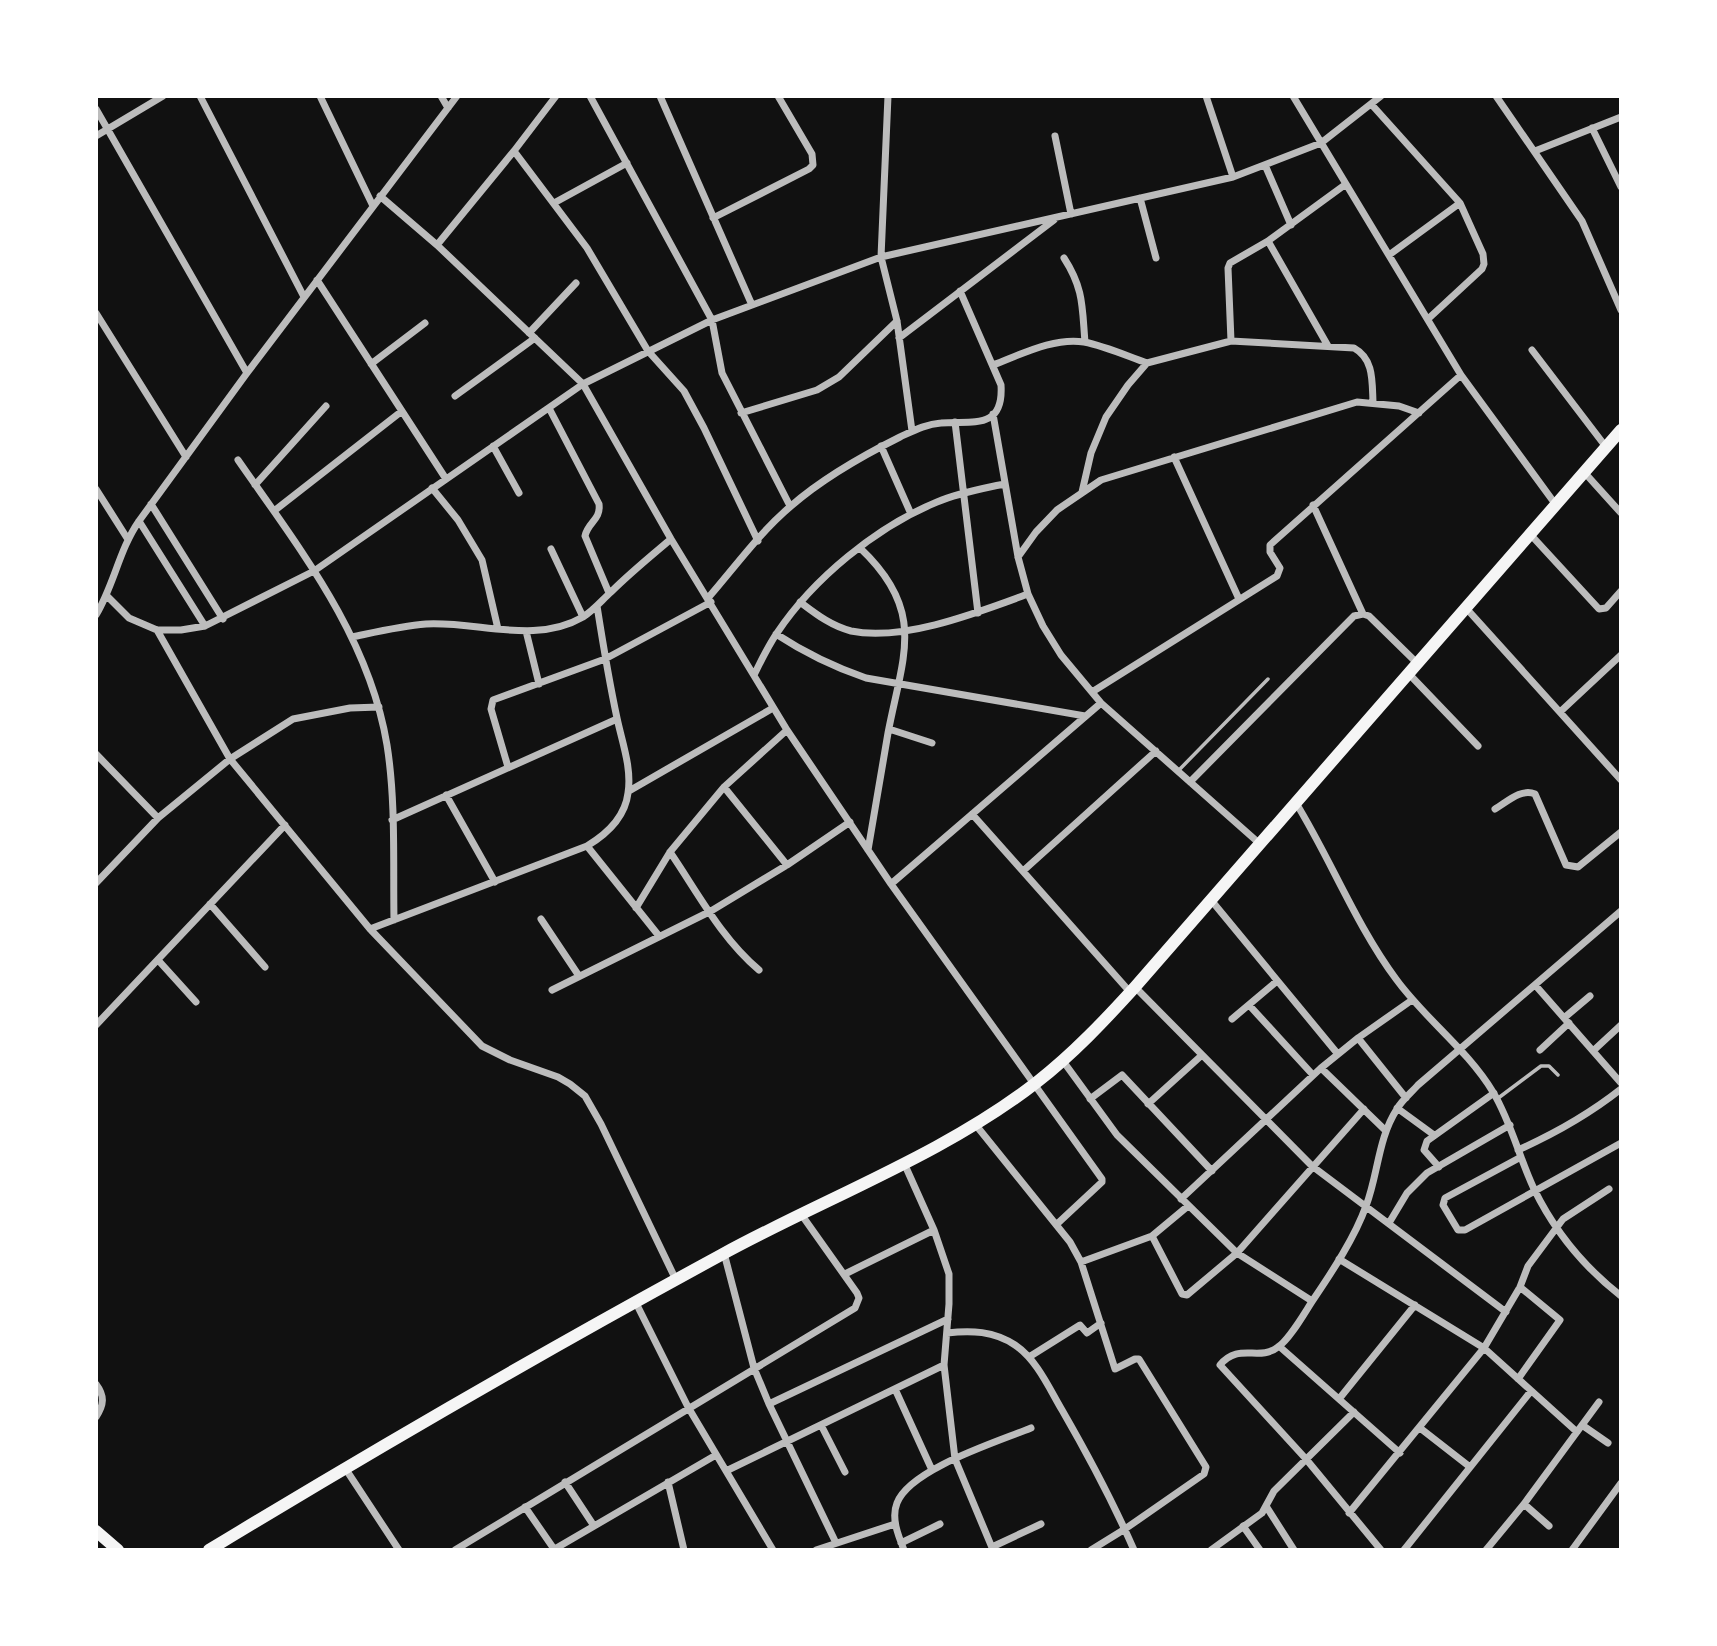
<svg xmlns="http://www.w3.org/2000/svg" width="1717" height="1646" viewBox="0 0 1717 1646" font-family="Cabin,sans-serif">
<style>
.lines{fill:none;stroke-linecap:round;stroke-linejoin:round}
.service{stroke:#bcbcbc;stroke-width:3.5}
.minor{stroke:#bcbcbc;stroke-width:7}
.primary{stroke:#f5f5f5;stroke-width:12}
</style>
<rect width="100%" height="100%" fill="#111"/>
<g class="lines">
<path class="service" d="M1178,771L1268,679
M1497,1099L1541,1066H1549L1558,1075"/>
<path class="minor" d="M200,96L304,297
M320,96L373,206
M441,96L448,108
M590,96L712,320L722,373L790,506
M660,96L752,305
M888,96L881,257L897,321L912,431
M1206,96L1233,177
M1293,96L1461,375L1556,505
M1496,96L1582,221L1621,310
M1372,105L1460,203L1483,254L1484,264L1482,269L1428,319
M96,109L247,373
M1592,128L1621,187
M96,136L163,96
M1055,136L1071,214
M514,151L587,248L648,351L684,391L704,428L758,541
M1535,151L1621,117
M1265,165L1291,225
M380,196L437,245L583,384L671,539L787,730L891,884L1102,1179V1182L1057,1224
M1140,198L1156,258
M554,203L627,163
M713,218L809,169L813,165L812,154L778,96
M1268,241L1328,346
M437,245L514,151L556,96
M1389,255L1460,203
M1064,258C1084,289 1082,307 1085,342
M317,280L446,479
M96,313L186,457
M529,333L576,283
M899,338L1054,220
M1231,341L1228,268L1230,263L1268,241L1346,184
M1532,350L1606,447
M371,364L425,323
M993,365C1020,355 1054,337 1084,342C1105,346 1127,356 1147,363
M455,396L535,338
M549,408L599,504C601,520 588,522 585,536L609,593
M741,413L817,390L839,377L897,321
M993,414L1018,557L1028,594L1043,626L1061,655L1101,703L1260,844
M955,422L978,613
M493,446L519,493
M881,446L911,514
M1174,457L1239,599
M238,460C299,548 369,636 387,745C396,802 393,862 394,920
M1584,472L1621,513
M255,485L326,406
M432,488L458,520L482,560L498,629
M96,489L127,538
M1082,492L1091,453L1106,417L1128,385L1147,363L1231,341L1354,348C1374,359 1372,381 1373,402
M151,504L223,619
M1313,505L1363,614
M274,511L402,411
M139,521L205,626
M1530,534L1599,609L1606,608L1621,591
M860,548C927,611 903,655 888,733C881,772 875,811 868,850
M551,549L583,617
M1018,557L1036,532L1057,510L1101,480L1357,402L1399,406L1419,413
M107,596L129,618L157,630H181L205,626L314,571L583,384L712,320L881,257L1233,177L1321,143L1381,96
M708,598C735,567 760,532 791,506C823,478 862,456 900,437C913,431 926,424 941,423C969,420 1004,432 1001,385L960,291
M800,602C816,614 831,626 851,631C903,642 979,612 1028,594
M1466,608L1621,780
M96,615C114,585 119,550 139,521L247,373L457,96
M157,630L230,759L370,929L482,1046L510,1060L558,1077L570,1084L585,1096L601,1124L676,1280
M526,631L539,684
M776,634C805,653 834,667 866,678L1085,716
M352,637C376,632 401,626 426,624C478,621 535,645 583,617C594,610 602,600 611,592C630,573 651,556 671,539
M1409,674L1478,746
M754,675C761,661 768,646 777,633C813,579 876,527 937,502C958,493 981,489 1004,484
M1092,692L1277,576L1280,568L1270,552V545L1461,375
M1560,712L1621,655
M889,729L932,743
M96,754L158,818
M508,767L491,709L493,700L605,659L711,602
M1190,782L1354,616L1363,614L1369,616L1418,664
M724,787L787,865
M629,791L773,708
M446,795L495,882
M1296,803C1331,860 1356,925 1396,979C1425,1019 1467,1049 1493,1092C1511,1122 1519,1157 1534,1189C1555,1232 1584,1267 1621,1296
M1495,809C1507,802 1521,788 1535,794L1566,865L1578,867L1621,832
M972,814L1130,992
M392,820L617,719
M587,846L659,936
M670,852C698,893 721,938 759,970
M1023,871L1156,751
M96,883L158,818L230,759L293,719L350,708L379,707
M891,884L1101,703
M1211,900L1337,1053
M210,904L265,967
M636,908L670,852L724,787L787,730
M541,919L579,976
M370,929L587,846C607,834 625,818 628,793C632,768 622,742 617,718C609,681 603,644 597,606
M158,960L196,1002
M1536,986L1621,1083
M1135,987L1312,1166L1506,1312
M552,990L711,911L787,865L850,822
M1249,1005L1313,1075
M1564,1018L1590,996
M1232,1019L1277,981
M96,1025L285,825
M1358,1038L1406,1098
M1540,1050L1569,1023
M1593,1051L1621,1025
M1063,1061L1117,1135L1237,1253L1312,1301
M1321,1068L1386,1131
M1090,1099L1122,1075L1212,1171
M1148,1104L1202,1055
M1397,1108L1434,1135
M975,1124L1070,1242L1081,1262L1115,1369L1135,1359H1139L1206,1467L1204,1474L1125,1529L1091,1550
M1518,1150C1556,1133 1588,1115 1621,1089
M1521,1157L1445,1198L1443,1205L1458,1230H1465L1621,1143
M904,1163L934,1230L949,1274V1304L944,1365L955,1459L993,1550
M1439,1167L1424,1150L1427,1141L1494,1093
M1181,1199L1321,1068L1358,1038L1412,1000
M1389,1223L1407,1193L1427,1173L1510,1125
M1152,1236L1182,1294L1187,1295L1237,1253L1364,1109
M724,1253L754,1368L769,1404L836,1543
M1339,1259L1484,1348L1577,1432
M1081,1262L1152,1236L1188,1206
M845,1274L934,1230
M636,1303L688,1407L773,1550
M947,1333C971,1330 994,1331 1015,1345C1037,1360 1049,1388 1062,1410C1088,1455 1113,1502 1134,1550
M1280,1347L1400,1453
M1029,1357L1080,1325L1087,1333L1101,1323
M1518,1379L1560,1320L1520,1287
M96,1384C105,1396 104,1405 96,1417
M895,1389L932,1470
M1339,1399L1415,1305
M769,1404L948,1319
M821,1425L845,1472
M1582,1425L1608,1443
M1420,1428L1470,1467
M345,1468L399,1550
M726,1471L944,1365
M565,1482L594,1526
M668,1482L684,1550
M1524,1504L1549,1526
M1266,1506L1294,1550
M525,1507L554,1549
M1349,1513L1484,1348L1520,1287L1528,1266L1563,1219L1609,1189
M1243,1526L1260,1550
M901,1543L940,1524
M992,1547L1041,1524
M455,1550L855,1308L859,1298L857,1293L801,1214
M553,1550L716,1455
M816,1550L895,1524
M904,1550C898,1535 891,1518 897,1503C910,1469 997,1442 1031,1428
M1211,1550L1262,1513L1274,1491L1354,1412
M1381,1550L1306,1459L1220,1365C1239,1342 1259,1362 1278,1347C1290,1339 1305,1312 1313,1300C1332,1272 1355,1237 1366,1206C1378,1175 1378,1138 1397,1109C1402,1100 1411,1093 1418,1085L1621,911
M1404,1550L1531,1391
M1486,1550L1524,1504L1599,1402
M1572,1550L1621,1483"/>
<path class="primary" d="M96,1531L118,1550
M209,1550C377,1448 548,1349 721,1255C823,1199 945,1154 1037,1082C1073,1054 1105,1020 1135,987L1621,430"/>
</g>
<rect width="1717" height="1646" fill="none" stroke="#ffffff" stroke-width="196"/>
</svg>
